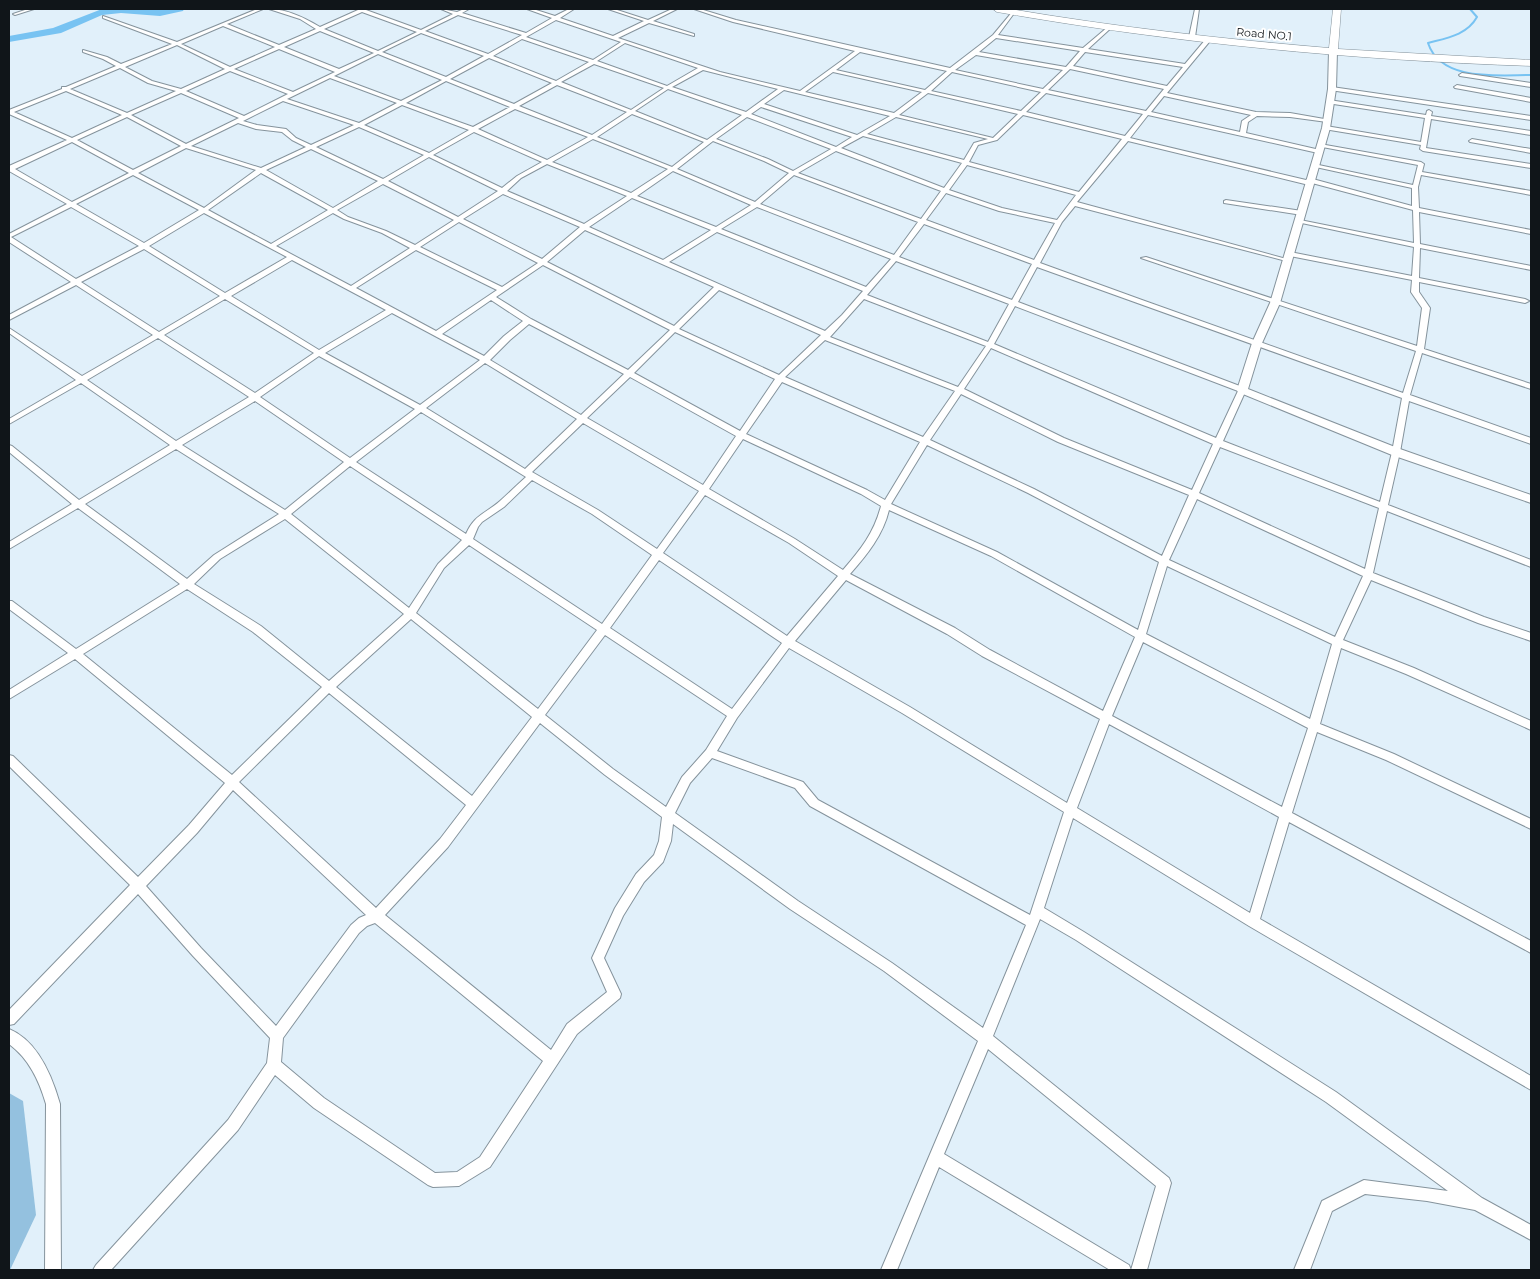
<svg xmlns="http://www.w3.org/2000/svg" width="1540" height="1279" font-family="Montserrat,sans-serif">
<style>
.green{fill:#94c1df}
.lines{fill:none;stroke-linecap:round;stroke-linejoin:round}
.stream{stroke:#78c3f2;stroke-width:2}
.river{fill:#78c3f2;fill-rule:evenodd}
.street-casing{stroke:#85939c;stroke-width:2}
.secondary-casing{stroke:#85939c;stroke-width:2}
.highway-casing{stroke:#85939c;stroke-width:1}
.street{fill:#fff;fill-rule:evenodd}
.secondary{fill:#fff;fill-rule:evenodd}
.highway{fill:#fff;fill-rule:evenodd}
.labels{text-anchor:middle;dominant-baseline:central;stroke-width:4;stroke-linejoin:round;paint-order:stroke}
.far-street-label{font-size:11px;fill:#101519;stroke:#fff}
</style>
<rect width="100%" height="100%" fill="#e1f0fa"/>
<!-- green -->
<path class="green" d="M9,1093L23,1101L36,1215L10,1270Z"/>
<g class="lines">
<!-- stream -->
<path class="stream" d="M1470,9L1477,17C1467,35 1447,38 1428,43C1441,82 1498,75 1531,75"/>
<!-- river -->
<path class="river" d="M102,9H184L183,11L160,16L121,13L102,15L61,33L9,42V36L53,28Z"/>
<!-- street casing -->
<g class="street-casing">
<g id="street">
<path d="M28,9H34L15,15L13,14Z"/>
<path d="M257,9H263L227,24L279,45L316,29L300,19L269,9C287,9 305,18 320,27L358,10L356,9H367L366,10L421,30L453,14L441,9L457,12L464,9H469L462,13L526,33L552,18L527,9H533L555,16L569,9H574L560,18L613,36L644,21L608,9H614L648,20L672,9H677L653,21L694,34V36L649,23L618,38L720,72L800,91L855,51L733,22L694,9H700L736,20L950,68L993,35L1013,11L1015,12L998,35L1083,48L1109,26L1111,28L1088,49L1185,64L1206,39H1210V41L1167,93L1256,112L1290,113L1330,120L1327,122L1290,117L1257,116L1248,122L1246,133L1320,150V152L1318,153L1148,115L1130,138L1306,180L1309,178L1412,206V188L1311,166L1314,164L1413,185L1418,165L1317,146L1320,144L1421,162L1424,164L1422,172L1531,191V195L1421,175L1418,187L1419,208L1531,230V234L1419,212L1420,244L1531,266V270L1420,248L1419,278L1525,299L1529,301L1525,303L1419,282V292L1430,308L1424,349L1531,384V389L1422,353L1410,395L1531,438V444L1409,401L1400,452L1388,505L1531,560V567L1387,511L1373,573L1484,617L1531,633V641L1478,623L1371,580L1343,640L1414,668L1531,721V730L1406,674L1341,648L1320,724L1394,754L1531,819V829L1386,760L1317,732L1292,813L1531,941V953L1289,822L1260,919L1531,1076V1090L1249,926L1073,818L1044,908L1084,932L1336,1092L1482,1198L1531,1225V1240L1475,1210L1427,1201L1365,1194L1332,1211L1310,1270H1294L1322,1201L1364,1180L1448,1191L1326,1102L1076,940L1040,919L993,1036L1169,1178L1171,1183L1147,1270H1110L939,1167L897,1270H881L978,1041L884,971L790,909L673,824L671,841L663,862L644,882L623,916L604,958L621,994L620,998L577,1034L490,1167L459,1186L433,1187L428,1185L314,1108L275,1075L238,1130L111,1270H93L96,1265L228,1120L267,1063L270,1038L193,956L138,894L14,1024L9,1025V1010L130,885L9,766V755L13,756L138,877L189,825L225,783L75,659L9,699V690L68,653L9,609V601H12L76,649L180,584L78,508L9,549V542L72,504L9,452V445L12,446L79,500L170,445L81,383L9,424V419L76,380L9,333V328L82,376L153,335L76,285L9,320V315L71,282L9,242V234L67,204L9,171V166L67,140L9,114V110L62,89V87H66L116,66L103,59L83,52V50L107,57L121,64L172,44L103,18V16L177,42ZM362,12L417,32L378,51L324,29ZM458,15L522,35L488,54L425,31ZM556,20L621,42L593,60L526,37ZM223,26L275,47L230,67L181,44ZM320,31L374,53L339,69L284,47ZM421,33L484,56L446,77L382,52ZM996,38L1080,51L1066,67L979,52ZM522,39L589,62L556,81L493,56ZM625,43L698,68L667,86L597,61ZM177,45L225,69L181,89L152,81L125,67ZM279,49L335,72L293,92L234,69ZM860,52L947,71L925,90L836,70ZM1085,52L1183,67L1167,86L1073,66ZM378,54L442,80L401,101L334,76ZM976,55L1063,70L1043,89L955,70ZM489,58L552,83L514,104L450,79ZM594,64L664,88L631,110L561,82ZM120,68L148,83L176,91L127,113L70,89ZM1070,69L1164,89L1146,111L1048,90ZM703,70L778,89L746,112L672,87ZM230,71L288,94L244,116L186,91ZM833,72L922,92L894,113L805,92ZM952,72L1041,92L1021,111L931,91ZM330,78L397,103L359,123L287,99ZM446,81L510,107L473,127L406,103ZM557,85L627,112L592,135L519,106ZM668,89L742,115L707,140L635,111ZM784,90L890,116L857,135L764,104ZM66,91L122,115L72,138L14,112ZM181,93L239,118L186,144L131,115ZM928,93L1018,114L993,138L899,115ZM1046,93L1143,114L1125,136L1026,112ZM1164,96L1251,115L1242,121L1240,132L1151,112ZM283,101L354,125L311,145L296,138L286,129L257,125L243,121ZM402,105L469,130L429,153L364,125ZM761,107L852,137L836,147L751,114ZM515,109L588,137L547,160L478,129ZM632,114L704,142L672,167L597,137ZM1023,115L1122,139L1079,192L969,162L978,145L997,140ZM127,117L181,146L133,170L77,140ZM747,117L831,149L793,171L768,159L716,139ZM896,117L988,139L974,143L964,160L867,134ZM238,123L256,129L282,132L292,140L306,147L261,168L191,146ZM359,127L424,155L383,179L316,147ZM474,132L542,162L517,176L502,188L433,155ZM863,136L962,163L944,188L841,148ZM593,139L668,169L631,193L552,162ZM713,141L764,161L789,173L755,202L677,169ZM1128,141L1309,185L1312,183L1413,210L1414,243L1300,220L1297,222L1414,247L1412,276L1290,252L1287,254L1290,256L1412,280L1411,292L1422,308L1417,346L1146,257L1141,258L1416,351L1403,393L1142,300L1040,263L1062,222L1075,206L1290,262V260L1077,202ZM72,142L129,173L72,202L15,169ZM186,148L256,170L204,208L138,173ZM311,149L378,181L333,208L266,170ZM836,151L941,191L921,219L798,173ZM429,157L498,191L458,217L388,181ZM547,164L627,196L584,224L507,191L521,178ZM967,165L1076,195L1057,220L1002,208L949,190ZM673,171L751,205L716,227L637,196ZM261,173L328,210L271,244L208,210ZM133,175L199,210L144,243L76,204ZM794,175L918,222L894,255L760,204ZM383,184L454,220L415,245L386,231L348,217L337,210ZM946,193L999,211L1055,223L1034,260L926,220ZM503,194L580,227L542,259L463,219ZM632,198L711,230L663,260L589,227ZM71,207L139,246L76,279L11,237ZM757,207L891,259L866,287L721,229ZM204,213L287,257L225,293L149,246ZM333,213L344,219L382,233L410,248L351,286L276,246ZM459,222L538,263L502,287L420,247ZM924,224L1032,264L1012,300L899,257ZM585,230L714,287L674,326L547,262ZM717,232L863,291L842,315L825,331L669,262ZM144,249L220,296L159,332L81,282ZM416,250L497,290L436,331L356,288ZM292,260L386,310L319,350L231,296ZM896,261L1009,304L988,342L867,295ZM543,265L670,330L628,370L531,319L496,297ZM1037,267L1402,398L1392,452L1380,502L1223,441L1246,390L1245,388L1018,302ZM719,290L821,335L779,375L679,329ZM225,299L314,353L255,393L164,335ZM864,299L986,346L958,387L830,337ZM491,300L523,321L504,336L484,356L442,334ZM1015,306L1238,391L1216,438L994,344ZM392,313L480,360L420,405L325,353ZM529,324L624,374L581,415L490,360L510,340ZM675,332L775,379L740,431L634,373ZM158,338L246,395L249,397L176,441L87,380ZM825,340L955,391L923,437L785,377ZM991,348L1213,444L1192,490L1064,438L964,389ZM319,356L415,409L350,458L260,397ZM485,363L577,419L525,469L426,408ZM630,377L736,436L703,485L587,418ZM782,382L920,442L885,500L867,490L746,434ZM961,394L1058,442L1189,495L1162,556L1034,489L930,440ZM255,401L344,462L285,510L182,445ZM421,412L526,477C517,485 509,493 500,501C485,514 474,515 466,534L356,462ZM583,423L699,491L657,549L598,510L532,472ZM743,439L861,494L881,506C874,533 861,549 843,570L795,539L709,489ZM927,445L1028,493L1159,562L1138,630L997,552L891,504ZM1220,447L1379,508L1365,569L1199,493ZM176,449L279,514L214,555L187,579L85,504ZM350,466L462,540L438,564L409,608L291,514ZM532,480L592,514L652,555L602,624L473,539L478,527L482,522L504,507ZM705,495L789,543L838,576L787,636L663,553ZM1197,499L1363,576L1335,637L1169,560ZM889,510L991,556L1135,637L1103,711L990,650L955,628L850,574C867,555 883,535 889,510ZM285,519L404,614L329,681L261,626L194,584L220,559ZM469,545L597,630L538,709L416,613L444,568ZM659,560L782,643L732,709L610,628ZM1167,566L1332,644L1310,719L1146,634ZM846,580L947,634L982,656L1100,719L1067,803L910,707L795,641ZM187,589L253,632L322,687L232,775L83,654ZM411,619L532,717L472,796L336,687ZM605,635L727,716L706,750L682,777L666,807L613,769L545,715ZM1143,642L1308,728L1282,807L1112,716ZM789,648L902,713L1064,812L1030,915L818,800L803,782L717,751L737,718ZM329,693L466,805L440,839L376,908L239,782ZM540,723L605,775L662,817L659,841L654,855L636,874L615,908L592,958L607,992L567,1024L551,1050L385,915L448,847ZM1109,724L1279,817L1250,913L1077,808ZM712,758L795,788L810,806L1026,925L983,1028L892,963L798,901L675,813L690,783ZM233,790L366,915L359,918L351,925L276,1026L201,948L146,886L197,833ZM375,923L543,1061L480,1157L457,1172L435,1173L324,1098L281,1062L283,1038L359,933L367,926ZM988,1049L1156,1186L1131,1270L1129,1265L944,1154Z"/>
<path d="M1195,9H1199L1195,37L1192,39L1189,37Z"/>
<path d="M1462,73L1531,83V87L1460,76L1459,75Z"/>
<path d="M1457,85L1531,98V102L1455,88L1454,87Z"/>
<path d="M1332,87L1531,116V120L1330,90L1329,89Z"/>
<path d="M1329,100L1426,115L1427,111L1429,110L1432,112L1431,116L1531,131V135L1431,119L1426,148L1531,164V168L1423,151L1420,149L1421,145L1324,129V127L1326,126L1421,142L1425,118L1327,103V101Z"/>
<path d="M1472,139L1531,149V153L1470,142L1469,141Z"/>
<path d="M1226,200L1302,211L1305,213L1302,215L1224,203V201Z"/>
<path d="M9,1029C38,1041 52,1076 60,1104L61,1270H45L46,1104C39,1080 29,1059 9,1044Z"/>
</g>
</g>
<!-- secondary casing -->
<g class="secondary-casing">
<path id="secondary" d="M1333,49L1337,51L1336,89L1330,128L1280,303L1262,343L1248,389L1400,449L1531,495V503L1392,455L1238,392L1237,390L1252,343L1270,303L1322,128L1328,89L1329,51Z"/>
</g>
<!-- highway casing -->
<g class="highway-casing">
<path id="highway" d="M993,9H1010C1116,27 1222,39 1329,48L1333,9H1341L1338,49L1531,60V66C1352,60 1173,43 997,12Z"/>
</g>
<!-- street -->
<use href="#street" class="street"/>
<!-- secondary -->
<use href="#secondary" class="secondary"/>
<!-- highway -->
<use href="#highway" class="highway"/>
</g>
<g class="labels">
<!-- far-street labels -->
<g class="far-street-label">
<text transform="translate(1264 34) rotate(5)">Road NO.1</text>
</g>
</g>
<!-- border -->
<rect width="1540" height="1279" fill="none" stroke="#101519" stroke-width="20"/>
</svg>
